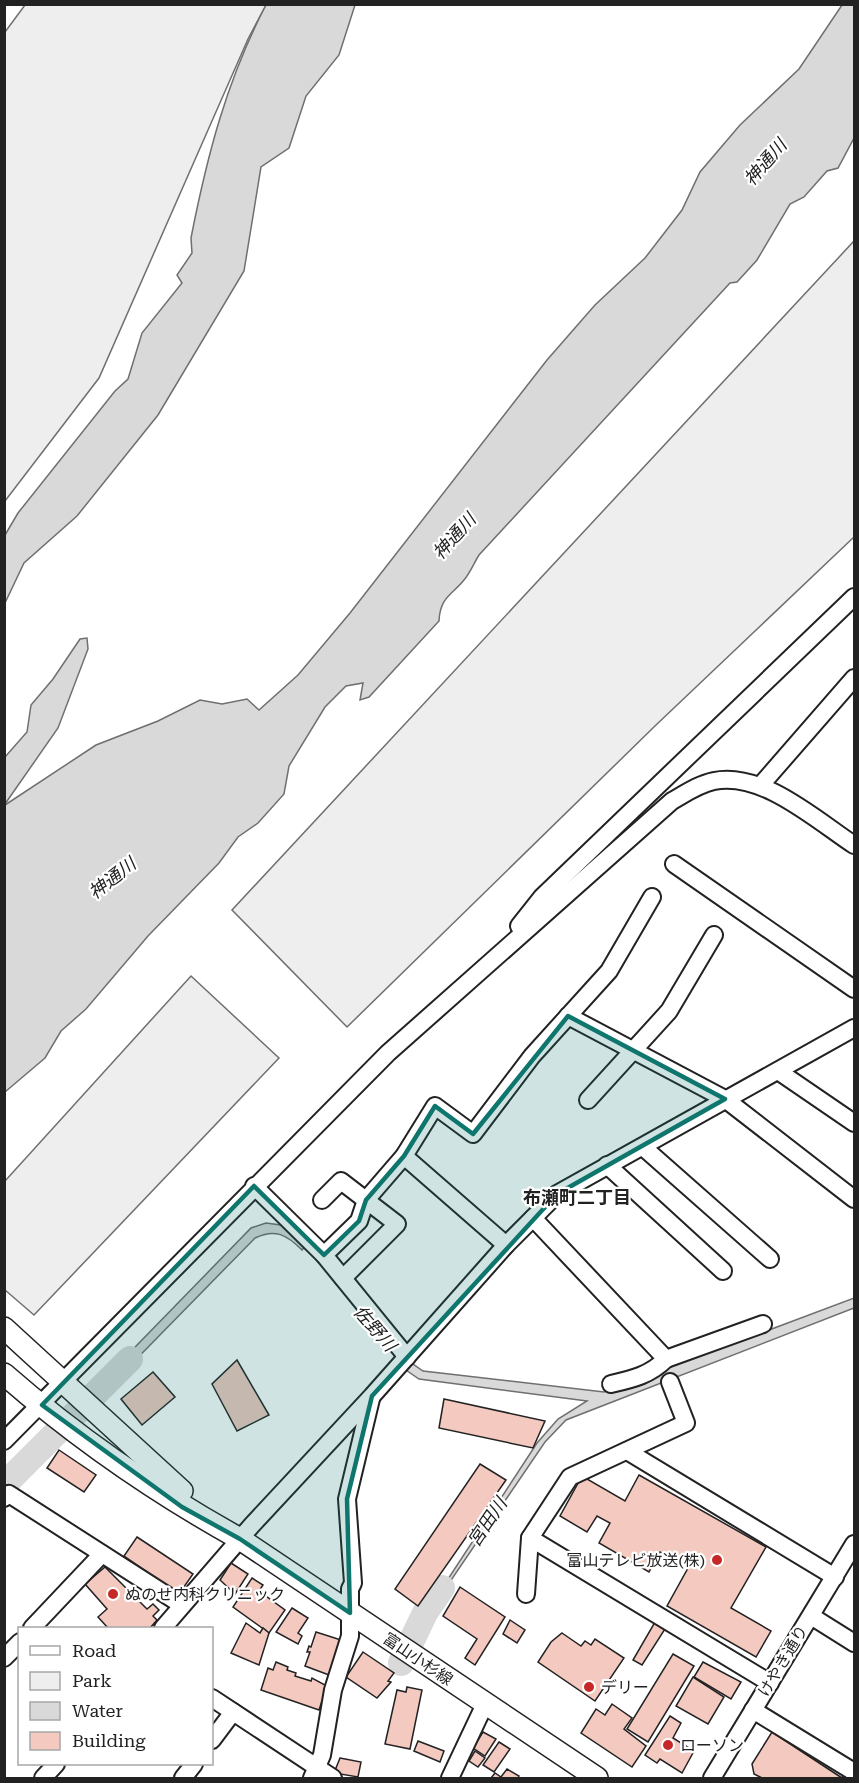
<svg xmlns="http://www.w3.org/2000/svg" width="859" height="1783" font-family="'Roboto Serif','Noto Sans JP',serif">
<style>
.green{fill:#eee;stroke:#6f6f6f;stroke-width:1.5}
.water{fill:#d9d9d9;stroke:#6f6f6f;stroke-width:1.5}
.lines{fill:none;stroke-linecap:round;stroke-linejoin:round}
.river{stroke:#d9d9d9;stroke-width:26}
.building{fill:#f3c9c0;stroke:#222;stroke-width:1.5}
.minor-casing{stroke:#222;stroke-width:20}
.major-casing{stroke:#222;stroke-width:24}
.minor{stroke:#fff;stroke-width:16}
.major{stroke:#fff;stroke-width:21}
.marked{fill:#0f766e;fill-opacity:0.2;stroke:#0f766e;stroke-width:4.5;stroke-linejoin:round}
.poi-dot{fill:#c62828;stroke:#fff;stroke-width:2}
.labels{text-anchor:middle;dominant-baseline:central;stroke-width:4.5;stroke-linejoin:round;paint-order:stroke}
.poi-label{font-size:16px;fill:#222;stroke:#fff;text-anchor:start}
.street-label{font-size:16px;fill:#222;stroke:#fff}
.water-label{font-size:18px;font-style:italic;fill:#222;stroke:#fff}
.neighbourhood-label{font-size:18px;font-weight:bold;fill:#222;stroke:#fff}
</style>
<rect width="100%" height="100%" fill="#fff"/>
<!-- green -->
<g class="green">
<path d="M25,5H266L248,39L99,378L5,501V32Z"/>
<path d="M854,241V537L656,725L347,1027L232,910Z"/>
<path d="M191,976L279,1058L34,1315L5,1290V1181Z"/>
</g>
<!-- water -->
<g class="water">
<path d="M266,5H355L339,55L306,96L289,148L261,167L244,271L158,415L77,516L24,563L5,603V535L18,513L115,391L128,379L142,333L182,283L177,275L192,253L191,238C207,156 227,79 266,5Z"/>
<path d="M842,5H854V138L838,168L827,171L804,197L790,204L757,260L737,282L730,283L479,555C474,563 470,573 464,580C452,595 440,597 439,621L369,697L360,700L363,683L346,686L325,707L289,766L284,794L258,823L238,837L219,863L148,936L86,1009L61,1031L45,1058L5,1092V805L96,745L158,721L200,700L222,704L247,699L259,710L298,675L350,613L547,360L595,305L645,258L682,210L700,172L740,125L799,69Z"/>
<path d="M87,638L88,649L58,728L5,804V757L27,732L31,705L53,679L80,639Z"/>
<path d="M266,1223L288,1226L308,1242L302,1250C287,1235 275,1228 255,1238L109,1387L103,1380L251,1228Z"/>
<path d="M854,1298V1308L566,1420L545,1442L428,1614L430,1616L425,1618L423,1612L435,1599L537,1443L558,1419L587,1401L419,1379L403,1368L410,1362L423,1371L604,1392Z"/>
<path d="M43,1437L53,1442L5,1489V1480L39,1445Z"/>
</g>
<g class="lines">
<!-- river -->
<g class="river">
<path d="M4,1485L130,1359"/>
<path d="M401,1663L425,1613L442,1588"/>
</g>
</g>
<!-- building -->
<g class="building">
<path d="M237,1360L269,1415L237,1431L212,1384Z"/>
<path d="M153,1372L175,1397L142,1425L121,1399Z"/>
<path d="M444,1399L545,1421L533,1448L439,1428Z"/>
<path d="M59,1450L96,1475L84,1492L47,1468Z"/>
<path d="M480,1464L506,1480L418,1606L395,1589Z"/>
<path d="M639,1475L766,1547L731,1608L771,1631L756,1657L667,1606L688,1568L660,1552L649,1572L599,1543L610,1523L597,1516L587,1532L560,1516L582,1476L625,1501Z"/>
<path d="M137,1537L193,1574L179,1594L124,1556Z"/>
<path d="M231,1563L248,1574L235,1594L220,1580Z"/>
<path d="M105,1567L147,1609L153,1604L159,1610L153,1616L157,1620L150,1628H108L98,1617L107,1609L85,1584Z"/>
<path d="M252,1578L263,1585L259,1591L285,1610L269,1633L233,1607Z"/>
<path d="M460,1587L505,1617L475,1665L465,1658L477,1639L443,1616Z"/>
<path d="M292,1608L308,1618L298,1633L302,1636L298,1644L276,1632Z"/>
<path d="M510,1620L525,1630L517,1643L503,1634Z"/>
<path d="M655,1622L665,1629L642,1665L633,1660Z"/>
<path d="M246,1623L260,1633L263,1628L269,1633L259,1665L231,1653Z"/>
<path d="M316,1632L341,1640L329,1675L305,1666L310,1652H307L309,1646L311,1647Z"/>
<path d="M562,1633L581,1646L585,1641L591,1645L595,1639L624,1658L595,1701L538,1662L551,1642Z"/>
<path d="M363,1652L394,1673L388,1681L391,1682L377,1698L346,1677Z"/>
<path d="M673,1654L694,1666L648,1742L627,1729Z"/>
<path d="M276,1662L288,1667L287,1670L296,1673L295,1676L311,1681L312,1678L327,1686L319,1710L261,1690L268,1668L273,1670Z"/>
<path d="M703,1662L741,1682L731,1699L694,1677Z"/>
<path d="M693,1677L724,1697L708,1724L676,1706Z"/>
<path d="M407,1687L422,1690L410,1749L385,1744L397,1690L406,1692Z"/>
<path d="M612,1704L632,1718L624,1729L646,1746L632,1767L581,1733L596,1709L605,1715Z"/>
<path d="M670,1716L681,1723L673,1738L694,1751L682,1773L660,1759L657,1763L645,1755Z"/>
<path d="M483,1732L496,1739L485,1756L473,1748Z"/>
<path d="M772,1732L842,1778L843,1775L848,1778H762L754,1774L752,1764Z"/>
<path d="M418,1741L444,1751L440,1762L414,1751Z"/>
<path d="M499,1742L510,1749L494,1772L483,1765Z"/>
<path d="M475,1751L485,1758L478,1767L469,1761Z"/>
<path d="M340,1758L361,1762L358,1777L334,1773Z"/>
<path d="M507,1769L519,1776L518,1778H491L495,1773L501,1777Z"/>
</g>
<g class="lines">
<!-- minor casing -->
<g class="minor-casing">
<g id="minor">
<path d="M760,786L854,678"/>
<path d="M674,864L854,989"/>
<path d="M519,926L542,897L854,597"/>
<path d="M568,1016L725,1099L854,1199"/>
<path d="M778,1071L854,1123"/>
<path d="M588,1100L669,1011L714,935"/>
<path d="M643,1147L770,1259"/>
<path d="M404,1156L506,1245"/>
<path d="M607,1165L723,1271"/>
<path d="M254,1186L324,1255L407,1357"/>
<path d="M322,1200L341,1181L397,1224L343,1278"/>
<path d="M533,1218L666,1359L763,1324"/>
<path d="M324,1255L359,1221L366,1200L404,1156L435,1106L473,1134L532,1056L609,971L652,897"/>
<path d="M670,1382L686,1423L570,1477L530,1538L770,1683"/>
<path d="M611,1384C633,1379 650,1375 666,1359"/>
<path d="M4,1441L388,1053L672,801C686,793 699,784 714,781C762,771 816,820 854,845"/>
<path d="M627,1451L835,1577"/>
<path d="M4,1498L9,1494L182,1605"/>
<path d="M526,1594L530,1538"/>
<path d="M811,1616L854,1643"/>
<path d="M32,1628L102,1554"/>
<path d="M163,1628L252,1525L372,1396L506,1245L557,1194L854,1028"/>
<path d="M4,1658L20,1642"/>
<path d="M212,1698L333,1778"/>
<path d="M753,1710L854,1772"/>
<path d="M212,1740L233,1712"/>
<path d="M43,1778L56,1764"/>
<path d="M183,1778L194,1764"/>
<path d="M312,1778L322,1755L333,1690L350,1636V1589L353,1583L347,1499L371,1399"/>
<path d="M450,1778L485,1704"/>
<path d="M712,1778L854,1544"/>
</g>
</g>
<!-- major casing -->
<g class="major-casing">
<g id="major">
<path d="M4,1328L182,1491"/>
<path d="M4,1374C76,1437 157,1493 240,1539L597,1778"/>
</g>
</g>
<!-- minor -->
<use href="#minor" class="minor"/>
<!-- major -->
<use href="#major" class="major"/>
</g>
<!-- marked area -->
<path class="marked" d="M568,1016L725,1099L557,1194L372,1396L347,1499L350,1613L240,1539L182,1507L42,1405L254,1186L324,1255L359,1221L366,1200L404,1156L435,1106L473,1134Z"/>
<!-- markers -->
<g class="poi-dot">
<circle cx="717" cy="1560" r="6"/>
<circle cx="113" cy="1594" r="6"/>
<circle cx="589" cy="1687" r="6"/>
<circle cx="668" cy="1745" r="6"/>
</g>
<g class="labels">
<!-- poi labels -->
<g class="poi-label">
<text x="705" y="1560" text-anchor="end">富山テレビ放送(株)</text>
<text x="125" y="1594">ぬのせ内科クリニック</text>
<text x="601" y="1687">デリー</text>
<text x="680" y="1745">ローソン</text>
</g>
<!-- street labels -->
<g class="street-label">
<text transform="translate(418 1659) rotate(34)">富山小杉線</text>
<text transform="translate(783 1661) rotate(-59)">けやき通り</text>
</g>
<!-- water labels -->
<g class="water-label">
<text transform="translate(765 162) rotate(-49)">神通川</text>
<text transform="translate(454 536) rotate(-48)">神通川</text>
<text transform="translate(112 878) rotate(-38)">神通川</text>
<text transform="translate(375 1328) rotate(49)">佐野川</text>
<text transform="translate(487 1522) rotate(-56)">宮田川</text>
</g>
<!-- neighbourhood labels -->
<g class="neighbourhood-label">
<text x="577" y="1197">布瀬町二丁目</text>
</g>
</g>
<!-- border -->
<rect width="859" height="1783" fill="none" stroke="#222222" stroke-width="12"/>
<!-- legend -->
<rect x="18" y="1627" width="195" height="138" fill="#ffffff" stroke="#a7a7a7" stroke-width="1.5"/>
<rect x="30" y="1646" width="30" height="9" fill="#ffffff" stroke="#a7a7a7" stroke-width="1.5"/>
<text x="72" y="1657" font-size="18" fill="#222222">Road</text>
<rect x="30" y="1672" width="30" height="18" fill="#eeeeee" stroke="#a7a7a7" stroke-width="1.5"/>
<text x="72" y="1687" font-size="18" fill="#222222">Park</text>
<rect x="30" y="1702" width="30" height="18" fill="#d9d9d9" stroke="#a7a7a7" stroke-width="1.5"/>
<text x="72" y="1717" font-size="18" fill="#222222">Water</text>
<rect x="30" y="1732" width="30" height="18" fill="#f3c9c0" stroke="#a7a7a7" stroke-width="1.5"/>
<text x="72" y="1747" font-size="18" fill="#222222">Building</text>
</svg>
